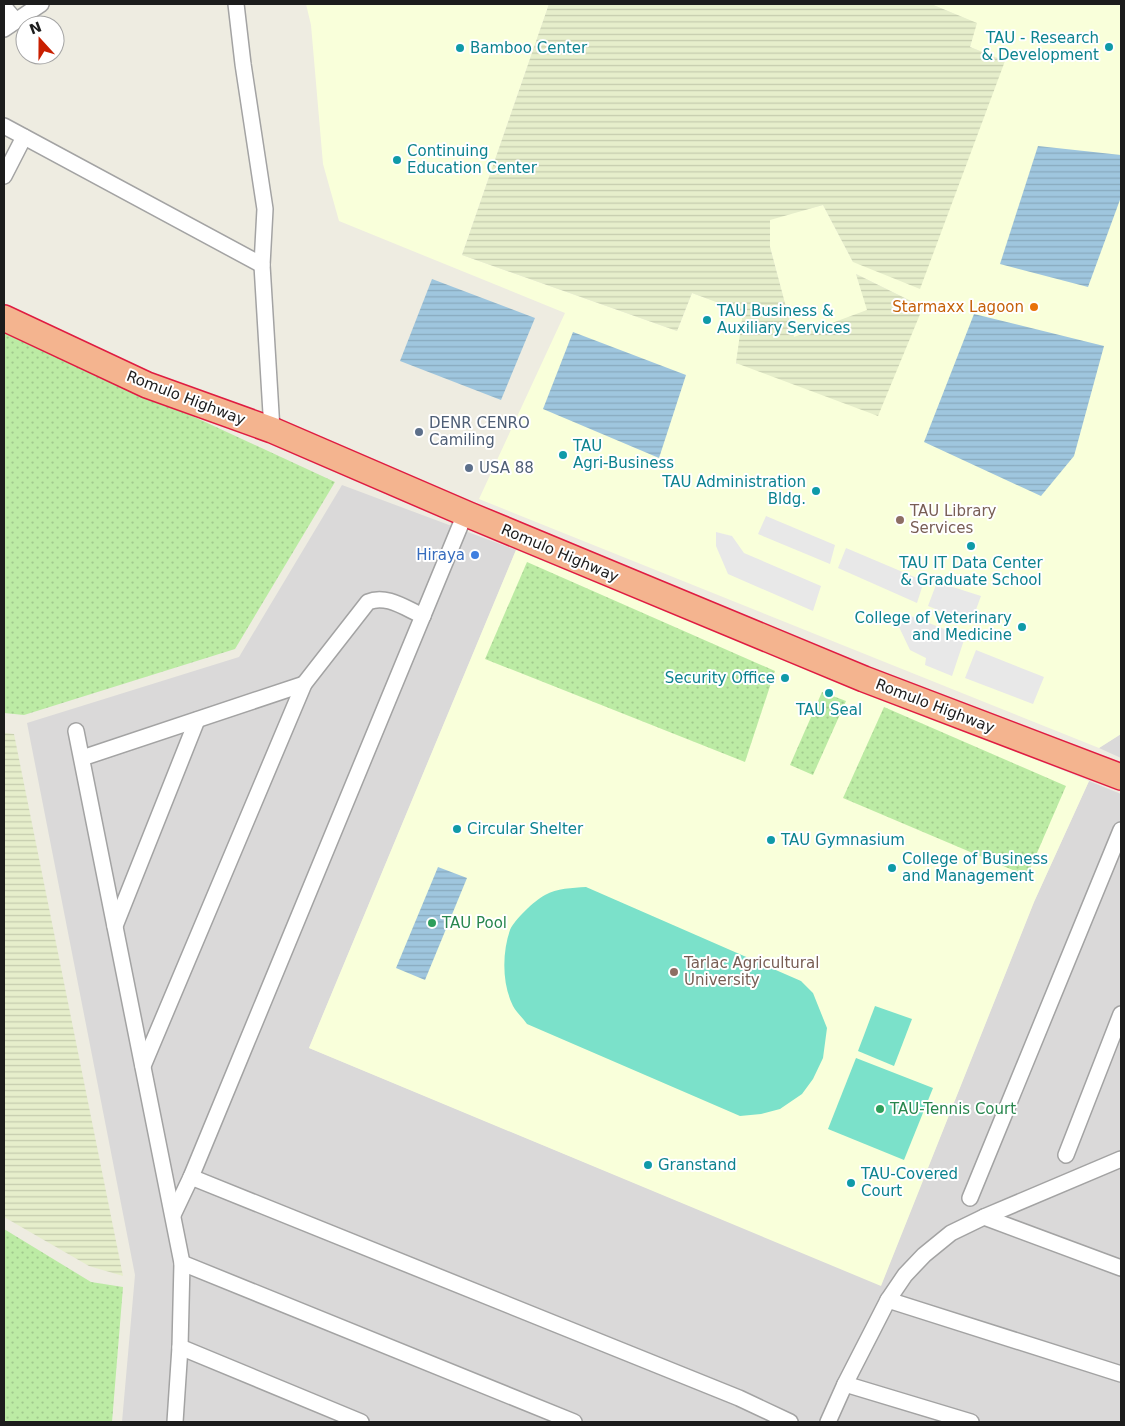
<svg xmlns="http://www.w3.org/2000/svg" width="1125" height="1426" font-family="'DejaVu Sans',sans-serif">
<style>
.residential{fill:#dad9d9}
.education{fill:#f9ffda}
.farmland{fill:url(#farmland-rules)}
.grass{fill:url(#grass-dots)}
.pitch{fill:#7be1ca}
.parking{fill:#e8e8e8}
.water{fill:url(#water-rules)}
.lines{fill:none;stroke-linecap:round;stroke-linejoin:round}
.minor-casing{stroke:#a3a3a3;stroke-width:18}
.trunk-casing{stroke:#df1c41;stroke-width:28}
.minor{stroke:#fff;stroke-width:15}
.trunk{stroke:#f4b48f;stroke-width:25}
.culture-dot{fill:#0f9aa8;stroke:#fff;stroke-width:2}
.food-dot{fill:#e8710a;stroke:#fff;stroke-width:2}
.service-dot{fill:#5c6f8a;stroke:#fff;stroke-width:2}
.education-dot{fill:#8d6e63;stroke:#fff;stroke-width:2}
.shop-dot{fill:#3f7fe0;stroke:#fff;stroke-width:2}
.leisure-dot{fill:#2e9e5b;stroke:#fff;stroke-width:2}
.labels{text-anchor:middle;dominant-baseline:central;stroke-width:4;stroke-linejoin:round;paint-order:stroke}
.culture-label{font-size:15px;fill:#0d838f;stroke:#fff;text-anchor:start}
.food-label{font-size:15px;fill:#c56008;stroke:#fff;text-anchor:end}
.street-label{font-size:15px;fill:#1c1c1c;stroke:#fff}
.service-label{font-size:15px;fill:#4e5e75;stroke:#fff;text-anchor:start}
.education-label{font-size:15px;fill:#785e54;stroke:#fff;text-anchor:start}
.shop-label{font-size:15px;fill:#366cbe;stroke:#fff;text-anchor:end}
.leisure-label{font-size:15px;fill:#27864d;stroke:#fff;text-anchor:start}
</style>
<defs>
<pattern id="farmland-rules" width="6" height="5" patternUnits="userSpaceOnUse" patternTransform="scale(1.25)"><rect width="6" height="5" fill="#e6eecb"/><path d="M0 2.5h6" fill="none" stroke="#c5ccae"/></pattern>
<pattern id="grass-dots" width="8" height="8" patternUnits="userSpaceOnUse" patternTransform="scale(1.25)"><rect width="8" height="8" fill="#bceba4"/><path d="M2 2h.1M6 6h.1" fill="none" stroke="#a1c98d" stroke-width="1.8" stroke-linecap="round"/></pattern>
<pattern id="water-rules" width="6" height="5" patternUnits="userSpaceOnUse" patternTransform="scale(1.25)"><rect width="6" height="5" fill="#9fc6de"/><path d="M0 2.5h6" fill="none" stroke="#88aabe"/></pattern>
</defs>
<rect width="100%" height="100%" fill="#eeece1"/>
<!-- residential -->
<g class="residential">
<path d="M342,485L516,550L309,1048L881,1285L1034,902L1089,781L1121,794V1422H122L135,1275L27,723L239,657Z"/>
<path d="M1121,734V758L1099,748Z"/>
</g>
<!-- education -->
<g class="education">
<path d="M306,4H549L462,255L677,331L692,293L744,312L736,364L923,307L856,274L868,310L794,338L770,247V219L823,205L853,262L1005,61L970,47L976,23L931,4H1121V734L1099,748L479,499L565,313L339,221L323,164L311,25Z"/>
<path d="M516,550L1089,781L1034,902L881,1286L309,1048Z"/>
</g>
<!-- farmland -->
<g class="farmland">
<path d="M549,4H931L977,23L970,47L1005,61L920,289L853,262L823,205L770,220V247L794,337L867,310L856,274L923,307L878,416L736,363L743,312L692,293L677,331L462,255Z"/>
<path d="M4,733L14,734L123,1276L89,1266L4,1217Z"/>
</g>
<!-- grass -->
<g class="grass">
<path d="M4,329L335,482L235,649L24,715L4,713Z"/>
<path d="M527,562L775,671L745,762L485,659Z"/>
<path d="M822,692L846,701L813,775L790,765Z"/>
<path d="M884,707L1066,786L1027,876L843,798Z"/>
<path d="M4,1229L91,1282L123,1287L112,1422H4Z"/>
</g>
<!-- pitch -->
<g class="pitch">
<path d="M586,887L801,981L813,993L827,1028L823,1058L813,1079L802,1094L780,1109L761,1114L740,1116L527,1024C523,1018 516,1012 513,1006C502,984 502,953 510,930C515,919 534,901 545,895C557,888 572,888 586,887Z"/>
<path d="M875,1006L912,1019L894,1066L858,1051Z"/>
<path d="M856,1058L933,1088L904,1160L828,1129Z"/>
</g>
<!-- parking -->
<g class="parking">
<path d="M766,516L835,545L830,564L758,534Z"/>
<path d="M716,532L732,536L744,553L821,586L813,611L728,574L716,546Z"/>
<path d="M846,548L924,581L917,603L838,568Z"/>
<path d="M937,582L981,596L971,623L928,606Z"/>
<path d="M903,613L965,637L952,676L925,665L926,658L910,650L899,627Z"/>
<path d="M976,650L1044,677L1033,704L965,678Z"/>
</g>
<!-- water -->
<g class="water">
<path d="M1038,146L1121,155V197L1088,287L1000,264Z"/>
<path d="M432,279L535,318L501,400L400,361Z"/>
<path d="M974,314L1104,346L1074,456L1041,496L924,442Z"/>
<path d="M573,332L686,375L659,458L543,409Z"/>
<path d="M438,867L467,878L425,980L396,968Z"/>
</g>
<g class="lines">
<!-- minor casing -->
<g class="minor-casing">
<g id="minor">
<path d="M236,4L243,64L265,209L262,265L272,430"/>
<path d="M4,7L16,21"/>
<path d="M4,29L41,4"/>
<path d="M4,126L262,265"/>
<path d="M4,176L24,137"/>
<path d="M76,731L182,1263L180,1347L175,1422"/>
<path d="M82,758L304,684"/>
<path d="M115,926L197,720"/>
<path d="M143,1066L304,684L368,602C386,594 405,608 423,616"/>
<path d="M1066,1155L1121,1014"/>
<path d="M191,1177L739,1398L790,1422"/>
<path d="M970,1198L1121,830"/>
<path d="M173,1215L191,1177L465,514"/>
<path d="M984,1217L1121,1268"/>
<path d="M182,1263L574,1422"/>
<path d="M888,1300L1121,1374"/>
<path d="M180,1347L361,1422"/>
<path d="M845,1384L971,1422"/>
<path d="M828,1422L845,1384L888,1300L905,1275L924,1255L951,1233L984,1217L1121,1159"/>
</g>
</g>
<!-- trunk casing -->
<g class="trunk-casing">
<path id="trunk" d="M4,318L147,385L272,430L469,515L864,679L1121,777"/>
</g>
<!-- minor -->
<use href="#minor" class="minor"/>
<!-- trunk -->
<use href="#trunk" class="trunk"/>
</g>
<!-- markers -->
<g class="culture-dot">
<circle cx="1109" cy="47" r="5"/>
<circle cx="460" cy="48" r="5"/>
<circle cx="397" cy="160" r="5"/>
<circle cx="707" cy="320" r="5"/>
<circle cx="563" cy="455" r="5"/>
<circle cx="816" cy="491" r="5"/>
<circle cx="971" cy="546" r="5"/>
<circle cx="1022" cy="627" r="5"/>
<circle cx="785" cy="678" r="5"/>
<circle cx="829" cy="693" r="5"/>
<circle cx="457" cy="829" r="5"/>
<circle cx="771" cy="840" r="5"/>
<circle cx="892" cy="868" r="5"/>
<circle cx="648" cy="1165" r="5"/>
<circle cx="851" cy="1183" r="5"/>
</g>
<circle class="food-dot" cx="1034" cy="307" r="5"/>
<g class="service-dot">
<circle cx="419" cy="432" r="5"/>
<circle cx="469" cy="468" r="5"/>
</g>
<g class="education-dot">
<circle cx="900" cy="520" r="5"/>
<circle cx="674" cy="972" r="5"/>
</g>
<circle class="shop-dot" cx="475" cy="555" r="5"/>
<g class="leisure-dot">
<circle cx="432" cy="923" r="5"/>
<circle cx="880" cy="1109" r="5"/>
</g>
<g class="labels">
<!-- culture labels -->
<g class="culture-label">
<text x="1099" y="38" text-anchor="end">TAU - Research<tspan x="1099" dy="17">&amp; Development</tspan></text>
<text x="470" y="48">Bamboo Center</text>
<text x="407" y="151">Continuing<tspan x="407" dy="17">Education Center</tspan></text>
<text x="717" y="311">TAU Business &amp;<tspan x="717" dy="17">Auxiliary Services</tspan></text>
<text x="573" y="446">TAU<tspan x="573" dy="17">Agri-Business</tspan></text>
<text x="806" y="482" text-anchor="end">TAU Administration<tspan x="806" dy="17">Bldg.</tspan></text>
<text x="971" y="563" text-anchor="middle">TAU IT Data Center<tspan x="971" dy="17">&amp; Graduate School</tspan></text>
<text x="1012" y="618" text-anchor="end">College of Veterinary<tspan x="1012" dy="17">and Medicine</tspan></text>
<text x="775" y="678" text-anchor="end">Security Office</text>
<text x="829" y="710" text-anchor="middle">TAU Seal</text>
<text x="467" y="829">Circular Shelter</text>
<text x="781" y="840">TAU Gymnasium</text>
<text x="902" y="859">College of Business<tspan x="902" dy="17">and Management</tspan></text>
<text x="658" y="1165">Granstand</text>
<text x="861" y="1174">TAU-Covered<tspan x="861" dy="17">Court</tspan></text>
</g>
<!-- food labels -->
<g class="food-label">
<text x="1024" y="307">Starmaxx Lagoon</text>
</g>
<!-- street labels -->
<g class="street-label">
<text transform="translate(186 398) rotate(21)">Romulo Highway</text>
<text transform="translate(560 553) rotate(23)">Romulo Highway</text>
<text transform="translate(935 706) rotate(21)">Romulo Highway</text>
</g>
<!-- service labels -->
<g class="service-label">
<text x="429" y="423">DENR CENRO<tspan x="429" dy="17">Camiling</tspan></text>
<text x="479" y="468">USA 88</text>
</g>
<!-- education labels -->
<g class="education-label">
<text x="910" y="511">TAU Library<tspan x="910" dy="17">Services</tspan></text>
<text x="684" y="963">Tarlac Agricultural<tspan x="684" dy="17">University</tspan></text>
</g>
<!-- shop labels -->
<g class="shop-label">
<text x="465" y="555">Hiraya</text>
</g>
<!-- leisure labels -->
<g class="leisure-label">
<text x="442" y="923">TAU Pool</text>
<text x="890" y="1109">TAU-Tennis Court</text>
</g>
</g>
<!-- border -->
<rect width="1125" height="1426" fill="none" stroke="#1c1c1c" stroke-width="10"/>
<!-- north arrow -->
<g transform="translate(40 40) rotate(339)"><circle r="24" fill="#ffffff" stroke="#a4a4a4"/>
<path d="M0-4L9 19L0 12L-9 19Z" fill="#c91f00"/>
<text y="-8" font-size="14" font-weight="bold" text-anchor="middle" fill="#1c1c1c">N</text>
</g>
</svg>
